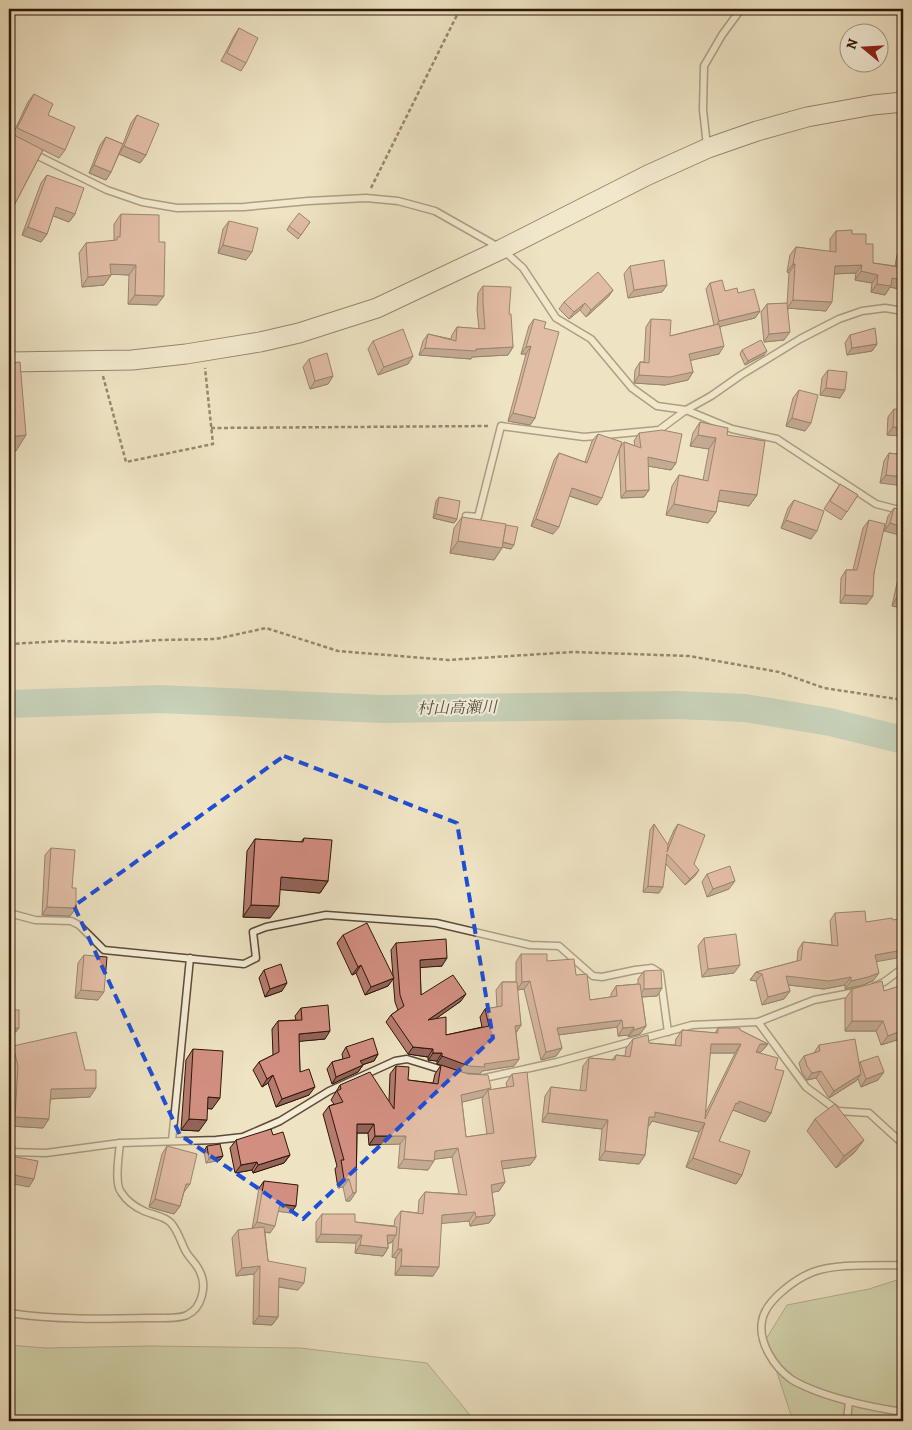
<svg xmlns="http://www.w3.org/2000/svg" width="912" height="1430" font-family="Alegreya,'Noto Serif JP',serif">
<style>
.green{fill:#b3c598;stroke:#706e50}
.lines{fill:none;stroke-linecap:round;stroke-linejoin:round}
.river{stroke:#9abeb0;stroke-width:28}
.lane-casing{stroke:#5e4a36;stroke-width:9}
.secondary-casing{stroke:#2e1707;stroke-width:21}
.path{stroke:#2e1707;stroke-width:2.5;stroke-dasharray:4 2.5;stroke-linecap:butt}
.lane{stroke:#f4edd8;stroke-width:6}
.secondary{stroke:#f4edd8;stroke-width:19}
.wall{fill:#b57b6f;stroke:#2e1707;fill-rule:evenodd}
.shaded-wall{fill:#93645a;stroke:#2e1707}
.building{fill:#d28f81;stroke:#2e1707;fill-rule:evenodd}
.marked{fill:none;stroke:#1d4ed8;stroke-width:4;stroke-dasharray:10 6;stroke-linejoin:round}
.labels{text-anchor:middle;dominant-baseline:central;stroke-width:4;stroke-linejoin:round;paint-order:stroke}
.water-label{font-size:16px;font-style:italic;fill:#545142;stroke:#f4edd8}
</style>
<rect width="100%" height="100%" fill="#eee3c3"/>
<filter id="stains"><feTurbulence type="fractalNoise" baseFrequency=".004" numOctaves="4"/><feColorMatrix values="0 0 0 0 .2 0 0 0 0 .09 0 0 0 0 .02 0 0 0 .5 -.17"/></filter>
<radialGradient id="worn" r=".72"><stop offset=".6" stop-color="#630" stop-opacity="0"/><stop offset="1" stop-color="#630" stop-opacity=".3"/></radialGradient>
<!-- green -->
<g class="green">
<path d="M903,1278V1421H793L766,1339L787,1305L869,1289Z"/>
<path d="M9,1345L46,1348L151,1346L300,1348L427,1363L475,1421H9Z"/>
</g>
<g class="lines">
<!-- river -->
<path class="river" d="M9,704L160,699L381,709L678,705L745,708L830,722L903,740"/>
<!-- lane casing -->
<g class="lane-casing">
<g id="lane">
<path d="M707,146L703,110L704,66L722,35L741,9"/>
<path d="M32,153L107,190L142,202L177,208L244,207L308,201L366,198L398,201L435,211L502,249L523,268L556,318L591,339L632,388L657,406L686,410L732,429L777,439L876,504L903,511"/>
<path d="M466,516L478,517L501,426L584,437L659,430L686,410L711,396L741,375L800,339L839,319L862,311L885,308L903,311"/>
<path d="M9,913L35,920L71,921L79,925L104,950L244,964L256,958L253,932L266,927L326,915L436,923L530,945L559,946L593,976L602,977L635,970L652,968L660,973L668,1032"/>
<path d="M875,986L884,982L903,968"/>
<path d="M758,1022L806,1087L838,1111L869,1113L903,1144"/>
<path d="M480,1079L557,1062L692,1025L758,1022L814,1000L856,992"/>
<path d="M172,1141L190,958"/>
<path d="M9,1152L46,1153L120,1143L216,1140L243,1137L280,1121L329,1091L395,1061L407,1059L446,1071"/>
<path d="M903,1265C876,1266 838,1263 813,1272C795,1279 765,1301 762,1321C758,1342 774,1367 791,1379C795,1382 800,1384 804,1386C835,1400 870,1407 903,1412"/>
<path d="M9,1313C55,1320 102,1319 149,1318C158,1318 180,1319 187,1315C202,1308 207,1286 200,1272C197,1264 189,1258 185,1250C181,1242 178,1231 171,1223C165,1216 153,1215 144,1211C135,1207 126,1200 121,1192C114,1183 119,1155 120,1143"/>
<path d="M847,1421L849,1401"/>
</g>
</g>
<!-- secondary casing -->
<g class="secondary-casing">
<path id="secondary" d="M9,362L132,360L186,354L260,342L299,333L377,308L502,249L648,175L708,148L757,131L807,117L873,105L903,102"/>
</g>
<!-- path -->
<g class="path">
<path d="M371,188L460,9"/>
<path d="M103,376L126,462L213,444L205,368"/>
<path d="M211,428L490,426"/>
<path d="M9,644L63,641L114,643L160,640L216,639L266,628L338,651L448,660L573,652L689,656L779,672L824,688L903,700"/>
</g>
<!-- lane -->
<use href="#lane" class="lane"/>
<!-- secondary -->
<use href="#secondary" class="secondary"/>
</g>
<!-- wall -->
<g class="wall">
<path d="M239,28L246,63L241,71L221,61L234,36Z"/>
<path d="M34,94L48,115L65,150L59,158L43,150L9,215V142L13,136H12L28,102Z"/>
<path d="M137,115L146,155L140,163L119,154L111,172L106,180L89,173L100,145L106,137L123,144L131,123Z"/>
<path d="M47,175L75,214L69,222L53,216L47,234L41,242L22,235L41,183Z"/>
<path d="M121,214L157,305L128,304L129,275L111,274V275L104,285L82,287L79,253L86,243L114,241V224Z"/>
<path d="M229,221L246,260L218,253L223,229Z"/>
<path d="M310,222L298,239L287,230L289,226Z"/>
<path d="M836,231L852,234L866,244L873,263L895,266L897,255L903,246V290L890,287L885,295L871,292L872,283L855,280L856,273L834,274L826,311L788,308L784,340L764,342L761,312L767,304H787L789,273L787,272L790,255L796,247L830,252V239Z"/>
<path d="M630,266L667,285L662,292L628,298L624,274Z"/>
<path d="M710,283L725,291L738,293L760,311L755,318L720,326L719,354L690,360L693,372L688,380L665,385L634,383L635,370L640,362H644L646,327L651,319L670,336L714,325L706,289Z"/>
<path d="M483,286L509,314L513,347L508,355L472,357L471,359L419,355L423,341L428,334L451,339L452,335L457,327L479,329L477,310L478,293Z"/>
<path d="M613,290L608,297L586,317L580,310L569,319L559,309L564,302Z"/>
<path d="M534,319L544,328L535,418L530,425L508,421L526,354H521L529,326Z"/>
<path d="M850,335L877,344L872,351L847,355L845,343Z"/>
<path d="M373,341L413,356L408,364L378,375L368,349Z"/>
<path d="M742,350L764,355L745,365L740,354Z"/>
<path d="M309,359L333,376L328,384L310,389L303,367Z"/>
<path d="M828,370L840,398L820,395L822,378Z"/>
<path d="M799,390L805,431L786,426L793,398Z"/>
<path d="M894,409L903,436L887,435L888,417Z"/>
<path d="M700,422L727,435L757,495L749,506L718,501L716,512L708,523L666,515L672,486L679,475L703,480L709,449L690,446L693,433Z"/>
<path d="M639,433L676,463L671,470L648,466L649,490L644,497L621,498L619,450L597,505L569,496L553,534L531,526L554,460L559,453L585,462L592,441L598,434L619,449L624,442L635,446L634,441Z"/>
<path d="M889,453L903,455L880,483L884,461Z"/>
<path d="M840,484L858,495L841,520L824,509Z"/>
<path d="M439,497L457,519L454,523L433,518L436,501Z"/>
<path d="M794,500L811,539L781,528L788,508Z"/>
<path d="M894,508L903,511L884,531L888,516Z"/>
<path d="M462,517L511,549L502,547V548L494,560L450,553L454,528Z"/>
<path d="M869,520L874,573L867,604L840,603L841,578L846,570H853L863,528Z"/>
<path d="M903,568V608L892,606L899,574Z"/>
<path d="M654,824L667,846L674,830L678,824L694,864L695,876L685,885L666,864L659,893L643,892L650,830Z"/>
<path d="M304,838L328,881L320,893L280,889L270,918L243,917L247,851L255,839L301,842Z"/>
<path d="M51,848L72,888L76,908L70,916L42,915L45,855Z"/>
<path d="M707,874L729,889L707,897L702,882Z"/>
<path d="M835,913L866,922L876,961L873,981L863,985L845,989V985L824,989L788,985L790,991L784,999L762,1005L756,981L750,980L756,972L797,961L798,950L803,942L832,945L830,921Z"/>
<path d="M343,935L393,976L391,950L396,943L442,966L420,967L421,995L461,1001L435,1019L446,1035L482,1027L480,1017L485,1009L497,1007L496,990L502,982H516V962L521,954L547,961L576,975L590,1000L611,997V994L616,986L638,984V979L644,971L662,988L657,996L642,997L646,1026L640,1034L628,1037L629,1035L618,1036L617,1027L558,1035L562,1048L556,1056L541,1060L524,989L517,990L521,1025L516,1033L519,1059L514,1066L482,1071L480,1074L465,1073L490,1090L507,1087L506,1083L512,1074L536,1157L530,1165L502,1169L505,1182L499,1191L492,1192L495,1215L489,1223L470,1226L469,1221L441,1223L433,1276L395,1275L396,1258L392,1257L393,1240L391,1243H388V1248L383,1256L355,1253L356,1243L316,1242V1222L322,1214L355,1222L394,1226L395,1219L401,1211L418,1213L419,1200L425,1192L459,1194L452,1157L434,1159L428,1170L398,1168L400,1144L369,1145L368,1133H357L356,1192L350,1201H346L343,1187L338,1188L335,1169L337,1166L323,1114L329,1106L334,1104L331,1100L340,1085L389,1101L390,1074L396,1066L408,1080L433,1083L435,1074L441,1065L437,1064V1061L428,1060V1057L408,1054L386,1022L391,1015L398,1010L395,1002L393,978L388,986L365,995L356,973L352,975L337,943ZM483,1097L482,1099L487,1134L466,1137L462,1102Z"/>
<path d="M704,938L734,973L702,977L698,946Z"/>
<path d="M84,955L98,1000L75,998L78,963Z"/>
<path d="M264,970L282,991L265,997L259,978Z"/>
<path d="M852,989L884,991L903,990V1038L881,1045L876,1031H845V999Z"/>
<path d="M301,1008L325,1039L299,1041L300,1072L309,1095L276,1107L268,1083L262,1087L253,1070L259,1062L273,1055L272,1029L278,1021L296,1020L295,1016Z"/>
<path d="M718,1028L740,1030L768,1044L761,1052H757L775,1069L771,1113L765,1122L733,1110L731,1112L719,1141L742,1175L736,1184L686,1167L699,1132L652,1121L648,1126L645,1155L639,1164L599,1160L602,1129L542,1122L545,1096L551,1087L580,1091L583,1066L589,1058L612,1060L616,1055L625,1056L626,1048L633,1039L649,1043L675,1045L676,1039L682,1030L715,1033ZM710,1053H735L705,1114Z"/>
<path d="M819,1045L859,1063L860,1062L878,1080L861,1087L858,1079L856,1081L829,1098L816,1078L807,1080L802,1073L799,1063L804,1056L814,1053Z"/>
<path d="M13,1046L90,1097L51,1099L43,1128L9,1126L11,1076L9,1065V1052Z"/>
<path d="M346,1047L378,1054L374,1061L362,1065H363L358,1072L332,1084L327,1069L332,1062L343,1059L342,1054Z"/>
<path d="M193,1049L212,1109L207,1108L199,1131L181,1130L186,1060Z"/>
<path d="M815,1119L855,1152L836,1168L807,1131Z"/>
<path d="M273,1135L290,1155L284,1163L253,1173L252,1170L235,1173L230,1148L236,1140Z"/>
<path d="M167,1146L184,1192L180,1206L174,1214L149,1207L162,1154Z"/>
<path d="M207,1146L220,1160L206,1163L204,1151Z"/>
<path d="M264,1181L291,1213L278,1211L270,1233L265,1232L268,1261L298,1290L278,1287V1317L272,1325L253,1324L254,1274L236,1276L232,1238L238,1230L252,1229L259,1188Z"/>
</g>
<!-- shaded-wall -->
<g class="shaded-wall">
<path d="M124,146L146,155L140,163L119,154Z"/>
<path d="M94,165L111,172L106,180L89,173Z"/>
<path d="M56,207L75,214L69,222L51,215Z"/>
<path d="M28,227L47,234L41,242L22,235Z"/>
<path d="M223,245L252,252L246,260L218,253Z"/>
<path d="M110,264L136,265L129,275L103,274Z"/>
<path d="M793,264H795L789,273L787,272Z"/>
<path d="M862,265L856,273L829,274L835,266Z"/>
<path d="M861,271L878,275L872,283L855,280Z"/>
<path d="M111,275L104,285L82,287L88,277Z"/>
<path d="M892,278L903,280V290L890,287L885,295L871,292L877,284Z"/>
<path d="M667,285L662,292L628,298L634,290Z"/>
<path d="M613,290L608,297L586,317L591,310Z"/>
<path d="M135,295L164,296L157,305L128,304Z"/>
<path d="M793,300L832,302L826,311L787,308Z"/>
<path d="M585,303L580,310L569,319L574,312Z"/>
<path d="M760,311L755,318L715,328L719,321Z"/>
<path d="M790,332L784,340L764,342L769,334Z"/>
<path d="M877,344L872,351L847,355L852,348Z"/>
<path d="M531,346L526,354H521L526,347Z"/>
<path d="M724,346L719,354L684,362L689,354Z"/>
<path d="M513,347L508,355L472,357L471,359L419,355L425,348L476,349Z"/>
<path d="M767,351L764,355L745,365L748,361Z"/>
<path d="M413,356L408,364L378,375L384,367Z"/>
<path d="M693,372L688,380L665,385L634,383L639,375Z"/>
<path d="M333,376L328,384L310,389L315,381Z"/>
<path d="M826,388L845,390L840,398L820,395Z"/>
<path d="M513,413L535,418L530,425L508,421Z"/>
<path d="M792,418L811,423L805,431L786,426Z"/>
<path d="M893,427L903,428V436L887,435Z"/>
<path d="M26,435L16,451H9V437Z"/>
<path d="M698,435L716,438L709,449L690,446Z"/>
<path d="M648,457L676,463L671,470L642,465Z"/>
<path d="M886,475L903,477V486L880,483Z"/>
<path d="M572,488L602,498L597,505L567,495Z"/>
<path d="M649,490L644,497L621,498L626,491Z"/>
<path d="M720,490L757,495L749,506L713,500Z"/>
<path d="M674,504L716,512L708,523L666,515Z"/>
<path d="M436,514L457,519L454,523L433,518Z"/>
<path d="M536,519L559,527L553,534L531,526Z"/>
<path d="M786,520L817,531L811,539L781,528Z"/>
<path d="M890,523L903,527V536L884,531Z"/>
<path d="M458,541L502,548L494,560L450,553Z"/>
<path d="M501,542L514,545L511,549L498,546Z"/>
<path d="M845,595L873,596L867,604L840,603Z"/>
<path d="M897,597L903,599V608L892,606Z"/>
<path d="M699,870L695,876L685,885L690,879Z"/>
<path d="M281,877L328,881L320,893L272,889Z"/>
<path d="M735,881L729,889L707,897L713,889Z"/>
<path d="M648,886L663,887L659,893L643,892Z"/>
<path d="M251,905L279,906L270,918L243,917Z"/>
<path d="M47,907L76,908L70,916L42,915Z"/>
<path d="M903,950V957L869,963L875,955Z"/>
<path d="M447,958L442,966L415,968L420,960Z"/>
<path d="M361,965L356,973L352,975L358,967Z"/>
<path d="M740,965L734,973L702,977L708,969Z"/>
<path d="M756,972L762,974L756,981L750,980Z"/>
<path d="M879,973L873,981L863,985L845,989L851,981Z"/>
<path d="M786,976L851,977L845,985L824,989L780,984Z"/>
<path d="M394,978L388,986L365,995L371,987Z"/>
<path d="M530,981L524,989L517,990L522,982Z"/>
<path d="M287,983L282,991L265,997L270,989Z"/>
<path d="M662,988L657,996L639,997L644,989Z"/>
<path d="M81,990L104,992L98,1000L75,998Z"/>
<path d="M790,991L784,999L762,1005L768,997Z"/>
<path d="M466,994L461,1001L423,1028L428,1020Z"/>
<path d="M622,1020L617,1027L551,1036L557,1028Z"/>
<path d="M852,1021H883L876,1031H845Z"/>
<path d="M521,1025L516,1032L510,1034L515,1026Z"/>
<path d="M646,1026L640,1034L628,1037L634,1030Z"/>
<path d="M634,1027L629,1035L618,1036L623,1028Z"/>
<path d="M9,1028H19L16,1032H9Z"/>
<path d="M903,1030V1038L881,1045L888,1036Z"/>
<path d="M330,1031L325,1039L293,1042L299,1034Z"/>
<path d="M711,1044H741L735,1053H704Z"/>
<path d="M760,1044H768L761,1052H754Z"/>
<path d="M413,1047L433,1049L428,1057L408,1054Z"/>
<path d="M562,1048L556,1056L541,1060L546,1052Z"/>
<path d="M433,1053H442L437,1061L428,1060Z"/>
<path d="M378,1054L374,1061L355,1067L360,1061Z"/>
<path d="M442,1056L519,1059L514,1066L482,1071L480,1074L464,1073L437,1064Z"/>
<path d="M363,1065L358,1072L332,1084L336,1077Z"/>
<path d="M821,1071L816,1078L807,1080L812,1073Z"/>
<path d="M884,1072L878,1080L861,1087L866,1079Z"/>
<path d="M861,1074L856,1081L829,1098L834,1091Z"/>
<path d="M273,1075L268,1083L262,1087L267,1079Z"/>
<path d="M315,1087L309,1095L276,1107L282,1099Z"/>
<path d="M96,1088L90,1097L45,1099L51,1089Z"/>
<path d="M491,1088L488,1092V1090L483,1097L455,1104L461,1095Z"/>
<path d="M208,1097L220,1098L212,1109L200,1108Z"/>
<path d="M739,1101L771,1113L765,1122L733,1110L732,1112H729L736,1103Z"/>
<path d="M655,1112L705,1123L699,1132L652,1121L649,1126H643L649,1117Z"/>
<path d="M548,1113L608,1120L602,1129L542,1122Z"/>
<path d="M15,1117L49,1119L43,1128L9,1126Z"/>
<path d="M189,1119L207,1120L199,1131L181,1130Z"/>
<path d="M357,1124H374L368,1133H351Z"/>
<path d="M375,1136H406L400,1144L369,1145Z"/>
<path d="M864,1140L855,1152L836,1168L844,1156Z"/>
<path d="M458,1148L452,1157L429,1160L435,1151Z"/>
<path d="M605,1151L645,1155L639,1164L599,1160Z"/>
<path d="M290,1155L284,1163L253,1173L258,1165Z"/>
<path d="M223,1156L220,1160L206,1163L209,1159Z"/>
<path d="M536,1157L530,1165L495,1170L501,1161Z"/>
<path d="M693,1158L742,1175L736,1184L686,1167Z"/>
<path d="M404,1159L434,1161L428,1170L398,1168Z"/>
<path d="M257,1162L252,1170L235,1173L241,1165Z"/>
<path d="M9,1174L34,1179L29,1187L9,1183Z"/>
<path d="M344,1179H349L343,1187L338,1188Z"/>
<path d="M505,1182L499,1191L485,1194L491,1185Z"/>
<path d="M186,1184H190L184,1192L180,1191Z"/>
<path d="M356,1192L350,1201H346L353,1193Z"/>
<path d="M155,1199L180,1206L174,1214L149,1207Z"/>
<path d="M280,1204L296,1206L291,1213L275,1211Z"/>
<path d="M475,1212L469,1221L436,1224L442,1215Z"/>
<path d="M495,1215L489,1223L470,1226L476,1217Z"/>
<path d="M257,1222L275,1226L270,1233L252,1229Z"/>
<path d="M321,1234L362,1235L356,1243L316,1242Z"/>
<path d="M387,1235H396L391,1243H382Z"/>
<path d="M360,1245L388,1248L383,1256L355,1253Z"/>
<path d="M398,1249H402L396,1258L392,1257Z"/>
<path d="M260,1266L254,1274L236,1276L242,1268Z"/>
<path d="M401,1266L439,1267L433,1276L395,1275Z"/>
<path d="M279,1278L304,1283L298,1290L273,1286Z"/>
<path d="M259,1316L278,1317L272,1325L253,1324Z"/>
</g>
<!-- building -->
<g class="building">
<path d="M239,28L258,38L246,63L227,53Z"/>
<path d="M34,94L53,104L48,115L75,127L65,150L17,128Z"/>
<path d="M137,115L159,124L146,155L124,146Z"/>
<path d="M14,135L43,150L9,215V145Z"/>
<path d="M106,137L123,144L111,172L94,165Z"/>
<path d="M47,175L84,188L75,214L56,207L47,234L28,227Z"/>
<path d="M299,213L310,222L301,235L289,226Z"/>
<path d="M121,214L159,215V242H165L164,296L135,295L136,265L110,264L111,275L88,277L86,243L117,240V237H120Z"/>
<path d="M229,221L258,228L252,252L223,245Z"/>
<path d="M852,230V234H866V244H873V263L899,267L903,246V280L892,278L891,286L877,284L878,275L861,271L862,265L835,266L832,302L793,300L795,264H793L796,247L836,252V231Z"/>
<path d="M664,260L667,285L634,290L630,266Z"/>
<path d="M598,272L613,290L591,310L585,303L574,312L564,302Z"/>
<path d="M722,280L725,291L737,288L738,293L754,289L760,311L719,321L710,283Z"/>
<path d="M483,286L511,287L509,314H511L513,347L476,349V351L425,348L428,334L456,341L457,327L485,329L483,303Z"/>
<path d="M787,303L790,332L769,334L767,304Z"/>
<path d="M534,319L546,322L544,328L559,332L535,418L513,413L531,346L526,347Z"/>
<path d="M651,319L671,320L670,336L719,324L724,346L689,354L693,372L670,377L639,375L640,362L649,363Z"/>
<path d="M875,328L877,344L852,348L850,335Z"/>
<path d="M403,329L413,356L384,367L373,341Z"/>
<path d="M761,340L767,351L748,361L742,350Z"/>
<path d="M327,353L333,376L315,381L309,359Z"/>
<path d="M20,362L26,435L9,437V363Z"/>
<path d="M828,370L847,372L845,390L826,388Z"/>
<path d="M799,390L818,395L811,423L792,418Z"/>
<path d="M894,409L903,410V428L893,427Z"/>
<path d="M700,422L728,428L727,435L765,441L757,495L720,490L716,512L674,504L679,475L708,481L716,438L698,435Z"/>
<path d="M662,430L682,434L676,463L648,457L649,490L626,491L624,442L641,448L639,433Z"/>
<path d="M598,434L622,442L602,498L572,488L559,527L536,519L559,453L587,463Z"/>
<path d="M889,453L903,455V477L886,475Z"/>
<path d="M840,484L858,495L847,512L830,501Z"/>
<path d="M439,497L460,501L457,519L436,514Z"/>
<path d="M794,500L824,511L817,531L786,520Z"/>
<path d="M894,508L903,511V527L890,523Z"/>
<path d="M462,517L506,524L502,548L458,541Z"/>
<path d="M869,520L885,524L874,573L873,596L845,595L846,570H857Z"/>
<path d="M506,525L518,527L514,545L503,542Z"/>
<path d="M903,573V599L897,597Z"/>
<path d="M654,824L668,845L667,852L678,824L705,835L694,864L699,870L690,879L667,854L663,887L648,886Z"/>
<path d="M304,838L332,840L328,881L281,877L279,906L251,905L255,839L303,842Z"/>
<path d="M51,848L75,850L72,888H76V908L47,907Z"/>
<path d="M730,866L735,881L713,889L707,874Z"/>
<path d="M865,911L866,922L892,918L893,920L903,918V950L875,955L879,973L868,977L851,981V977L829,981L786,976L790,991L768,997L762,974L756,972L801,960L803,942L838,946L835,913Z"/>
<path d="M9,914L14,915L9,942Z"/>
<path d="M367,923L394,978L371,987L361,965L358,967L343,935Z"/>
<path d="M736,934L740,965L708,969L704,938Z"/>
<path d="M446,939L447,958L420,960L421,995L453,975L466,994L428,1020L446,1017V1035L489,1026L485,1009L502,1006V982H517L521,1025L515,1026L519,1059L484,1064L485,1067L469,1066L442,1056V1053H433V1049L413,1047L391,1015L404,1006L400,995L396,943Z"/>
<path d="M521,954H547V961L574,959L576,975L587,974L590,1000L617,996L616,986L640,984L646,1026L634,1030V1027L623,1028L622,1020L557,1028L562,1048L546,1052L530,981L522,982Z"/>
<path d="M84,955L107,957L104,992L81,990Z"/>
<path d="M281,964L287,983L270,989L264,970Z"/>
<path d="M661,970L662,988L644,989V971Z"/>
<path d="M882,981L884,991L902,985L903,990V1030L888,1036L883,1021H852V989Z"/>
<path d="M328,1005L330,1031L299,1034L300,1072L309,1069L315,1087L282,1099L273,1075L267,1079L259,1062L279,1052L278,1021L302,1020L301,1008Z"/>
<rect x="9" y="1010" width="10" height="18"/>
<path d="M718,1028H740V1030L768,1044H760L756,1052L778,1058L775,1069L784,1071L771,1113L739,1101L738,1104L736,1103L719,1141L750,1151L742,1175L693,1158L705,1123L655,1112V1117H649L645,1155L605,1151L608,1120L548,1113L551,1087L586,1091L589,1058L615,1060L616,1055L630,1057L633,1039L648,1035L649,1043L681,1046L682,1030L718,1033ZM711,1044H741L705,1119Z"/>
<path d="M76,1032L85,1070H96V1088L51,1089L49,1119L15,1117L18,1066L13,1046Z"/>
<path d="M373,1038L378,1054L360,1061L363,1065L336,1077L332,1062L350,1057L346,1047Z"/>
<path d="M855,1039L861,1074L834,1091L821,1071L812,1073L807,1066L804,1056L820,1051L819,1045Z"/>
<path d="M193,1049L223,1051L220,1098L208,1097L207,1120L189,1119Z"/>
<path d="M878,1056L884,1072L866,1079L860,1062Z"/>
<path d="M441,1065L468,1074L488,1075L491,1088L461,1095L466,1137L494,1133L488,1090L514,1086L512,1074L527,1072L536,1157L501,1161L505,1182L491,1185L495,1215L476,1217L475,1212L442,1215L439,1267L401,1266L402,1249H398L401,1211L423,1214L425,1192L467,1195L458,1148L435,1151L434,1161L404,1159L406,1136H375L374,1124H357L356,1192L353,1193L349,1179H344L341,1160H344L329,1106L343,1102L337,1091L341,1089L340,1085L370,1072L394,1109L396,1066L409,1067L408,1080L438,1084Z"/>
<path d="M835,1104L864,1140L844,1156L815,1119Z"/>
<path d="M271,1129L273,1135L283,1132L290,1155L258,1165L257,1162L241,1165L236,1140Z"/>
<path d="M220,1144L223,1156L209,1159L207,1146Z"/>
<path d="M167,1146L197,1154L190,1184H186L180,1206L155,1199Z"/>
<path d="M11,1156L38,1161L34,1179L9,1174V1169Z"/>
<path d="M264,1181L298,1185L296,1206L280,1204L275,1226L257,1222Z"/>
<path d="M322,1214H355V1222L397,1227L396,1235H387L388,1248L360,1245L362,1235L321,1234Z"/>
<path d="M264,1227L268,1261L306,1268L304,1283L279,1278L278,1317L259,1316L260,1266L242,1268L238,1230Z"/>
</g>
<!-- marked area -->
<path d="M0 0H912V1430H0ZM284,756L457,823L493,1038L303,1219L180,1135L74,906Z" fill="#eee3c3" fill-opacity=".55" fill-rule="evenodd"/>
<path class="marked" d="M284,756L457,823L493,1038L303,1219L180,1135L74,906Z"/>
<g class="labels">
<!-- water labels -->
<g class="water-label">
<text transform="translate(457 708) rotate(-1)">村山高瀬川</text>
</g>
</g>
<!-- margin -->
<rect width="912" height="1430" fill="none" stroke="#eee3c3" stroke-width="30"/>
<rect x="10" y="10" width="892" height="1410" fill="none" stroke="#2e1707" stroke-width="2.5"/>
<rect x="15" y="15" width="882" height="1400" fill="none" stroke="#2e1707"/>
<!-- north arrow -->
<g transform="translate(864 48) rotate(288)"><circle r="24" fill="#f4edd8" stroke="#a59784"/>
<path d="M0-4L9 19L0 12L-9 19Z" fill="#8f2418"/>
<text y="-8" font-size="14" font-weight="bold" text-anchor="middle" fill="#2e1707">N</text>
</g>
<rect width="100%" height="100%" filter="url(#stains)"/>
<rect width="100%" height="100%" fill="url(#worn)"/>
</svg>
